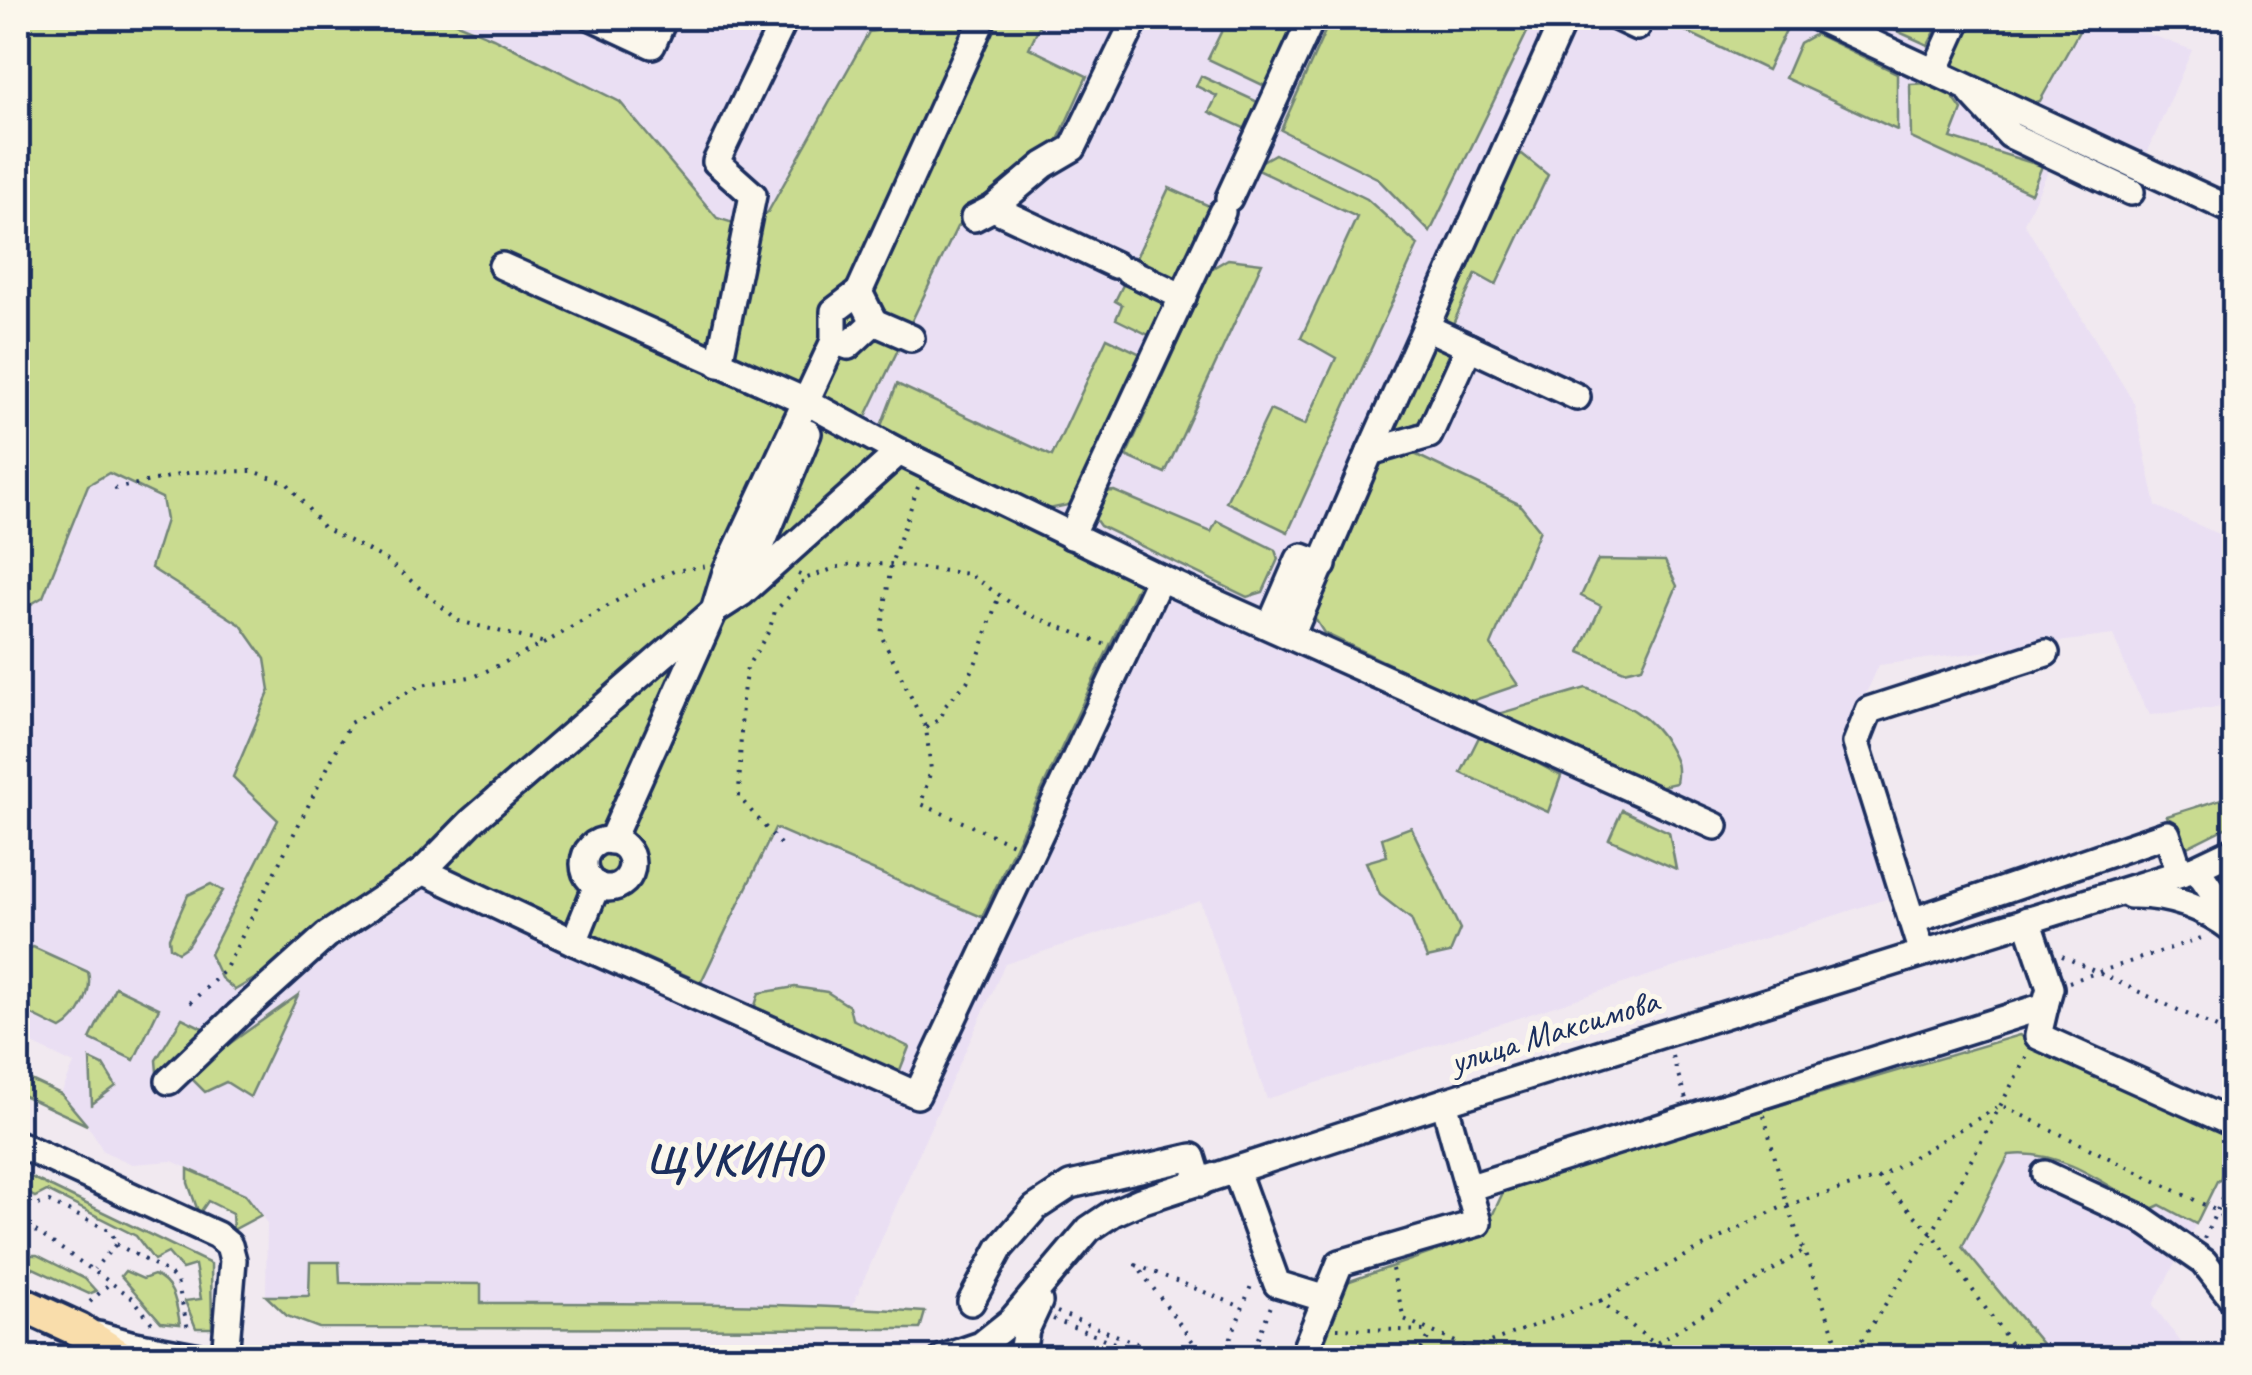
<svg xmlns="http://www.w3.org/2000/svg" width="2252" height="1375" font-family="Caveat,sans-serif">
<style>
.built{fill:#eadff3}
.green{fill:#c9db90;stroke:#728577;stroke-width:2.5}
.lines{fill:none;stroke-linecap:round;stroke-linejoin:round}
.minor-casing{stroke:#1b2f5e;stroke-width:32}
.major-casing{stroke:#1b2f5e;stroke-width:40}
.path{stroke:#1b2f5e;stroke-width:4;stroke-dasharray:2.5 8;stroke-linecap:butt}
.minor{stroke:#fbf7ec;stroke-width:25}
.major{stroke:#f9ddab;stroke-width:32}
.labels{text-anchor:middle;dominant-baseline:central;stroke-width:10;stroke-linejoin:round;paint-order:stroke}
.street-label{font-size:35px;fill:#1b2f5e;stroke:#fbf7ec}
.district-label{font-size:45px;font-weight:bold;letter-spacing:2.5px;fill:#1b2f5e;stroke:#fbf7ec}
</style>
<rect width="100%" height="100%" fill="#f1e9f0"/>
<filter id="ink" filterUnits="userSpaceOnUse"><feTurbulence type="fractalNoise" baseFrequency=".01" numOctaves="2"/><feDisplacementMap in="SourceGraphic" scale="20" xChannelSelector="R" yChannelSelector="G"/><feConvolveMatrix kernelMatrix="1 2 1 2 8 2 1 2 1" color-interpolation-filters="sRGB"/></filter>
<g filter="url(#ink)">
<!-- built -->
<g class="built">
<path d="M18,18H2105L2192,50L2127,200L2051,165L2024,223L2134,403L2156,506L2234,541V674L2219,707L2150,715L2131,680L2113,635L1879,665L1842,746L1895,896L1267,1099L1200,901L1005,964L923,1144L852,1307L685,1303H480V1284L339,1283L338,1262H310L309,1297L266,1296L267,1223L245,1194L172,1161L132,1164L103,1151L93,1133L61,1094L74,1064L18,1037Z"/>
<path d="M2020,1132L2196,1224L2153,1305L2192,1357H2053L1962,1247Z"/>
</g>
<!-- green -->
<g class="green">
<path d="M18,18H445L493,38L620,102L717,218L746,227L768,212L869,32L903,27L909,18H1043L1029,48L1087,76L1053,151L982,203L957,227L856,437L1140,581L982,917L775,828L701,982L428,861L280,964L235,990L221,978L210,954L278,820L233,777L270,690L265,659L241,625L151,568L166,520L162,498L109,473L88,485L43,597L18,612Z"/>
<path d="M1228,18H1301L1267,87L1208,59Z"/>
<path d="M1331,18H1534L1430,232L1377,178L1281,130Z"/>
<path d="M1658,18H1778L1786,30L1767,70Z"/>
<path d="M1868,18H1942L1928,45Z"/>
<path d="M1968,18H2067L2083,24L2040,101L2026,105L1958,74L1953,63V48Z"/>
<path d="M1816,34L1897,73V130L1785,78L1800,43Z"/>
<path d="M1201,76L1260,103L1255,128L1246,129L1209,112L1217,96L1196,86Z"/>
<path d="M1931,83L1952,96L1962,110L1951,138L2042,166L2031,193L1911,138L1910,84Z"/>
<path d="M1275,154L1367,199L1418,245L1288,532L1226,502L1270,410L1305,425L1336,358L1301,338L1357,217L1256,169L1257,164Z"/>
<path d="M1522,154L1548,175L1496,285L1476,274L1452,326L1441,321L1512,160Z"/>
<path d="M1169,188L1216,209L1185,277L1174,282L1134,262Z"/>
<path d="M1228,259L1262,263L1165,473L1126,456L1211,269Z"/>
<path d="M1126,279L1171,301L1153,337L1116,319L1122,305L1115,301Z"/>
<path d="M1107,338L1145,356L1073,504L1049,509L881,426L897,384L1052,456Z"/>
<path d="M1439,340L1451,346L1454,365L1430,416L1386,438L1425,352Z"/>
<path d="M1404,449L1519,504L1540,530L1491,645L1518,685L1469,702L1324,633L1312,614L1383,454Z"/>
<path d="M1114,491L1211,532L1217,521L1275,550L1278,559L1263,592L1247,597L1100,526L1093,516L1104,492Z"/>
<path d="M1598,560L1665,561L1677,586L1642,667L1624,671L1580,652L1601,606L1581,596Z"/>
<path d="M1586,688C1619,702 1651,713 1668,746C1676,761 1679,765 1676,783L1658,787L1498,714Z"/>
<path d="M1481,733L1561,776L1548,812L1461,773Z"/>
<path d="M2234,795L2233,824L2187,847L2177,841L2167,816Z"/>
<path d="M1622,810L1669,832L1676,869L1609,839Z"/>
<path d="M1411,827L1460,929L1450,953L1427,958L1411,919L1380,895L1366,862L1387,856L1382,838Z"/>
<path d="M211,884L223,891L187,946L178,952L170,947L169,938L188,895Z"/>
<path d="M33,947L88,972C93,992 79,1019 61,1029L18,1008V958L20,952Z"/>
<path d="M115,987L159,1008L134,1060L90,1039Z"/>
<path d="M795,987L827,992L849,1006L852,1019L909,1047L898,1075L753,1012L759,993Z"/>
<path d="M298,995L250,1097L226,1082L205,1092L187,1074Z"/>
<path d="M182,1018L211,1032L166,1072H157L156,1060Z"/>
<path d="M2019,1035L2234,1137V1144L2220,1180L2217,1181L2196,1224L2160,1205L2149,1210C2107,1185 2060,1148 2009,1155L1962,1247L2053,1357L1316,1358L1344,1283L1483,1235L1506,1186Z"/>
<path d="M90,1059L103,1065L116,1086L92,1104Z"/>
<path d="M18,1074L61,1094L87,1125L18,1093Z"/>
<path d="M188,1169L245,1194L261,1215L233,1230L232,1213L208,1201L199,1214L188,1183Z"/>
<path d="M18,1171L211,1264L212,1328H196L185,1301L201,1299L195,1265L182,1269L168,1253L154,1260L136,1236L47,1191L35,1197L18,1188Z"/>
<path d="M18,1240L24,1255H37L85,1279L96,1291L89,1294L18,1261Z"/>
<path d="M310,1262H339L340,1283L481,1284V1303C629,1303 777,1302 925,1312L920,1329L319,1328L287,1316L266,1296H309Z"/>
<path d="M125,1271L143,1279L154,1275C175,1284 176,1303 180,1324L161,1322L121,1276Z"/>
</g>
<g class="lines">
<!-- minor casing -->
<g class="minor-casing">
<g id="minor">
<path d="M594,18L652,45L664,18"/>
<path d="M1618,18L1637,27"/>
<path d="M1818,18L2234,211"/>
<path d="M1935,71L1959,18"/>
<path d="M1972,94L2010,135L2131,192"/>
<path d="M1229,198L1312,18"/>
<path d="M993,208L1115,265"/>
<path d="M974,218L993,208L1044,165L1073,148L1136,18"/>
<path d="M502,266L805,401L899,452"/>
<path d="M1129,271L1183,297"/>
<path d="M859,292L983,18"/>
<path d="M874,322L911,338"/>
<path d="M1426,327L1577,397"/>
<path d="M719,364L753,195L716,162L785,18"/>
<path d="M1370,452L1429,435L1469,347"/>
<path d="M1071,536L1222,212"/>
<path d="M745,585L808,433"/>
<path d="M1270,626L1299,559L1302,557L1323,565"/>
<path d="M1291,636L1370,452L1564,18"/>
<circle cx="608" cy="864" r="24"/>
<path d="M611,841L714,611L726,572L834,341V311L859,292L874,322L848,346L834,341"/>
<path d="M2194,869L2203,878L2234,923"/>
<path d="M2234,870V891"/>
<path d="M423,871L574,942L917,1095L1160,578"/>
<path d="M2130,895C2168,894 2204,907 2234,930"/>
<path d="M1912,921L2167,834L2180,873"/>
<path d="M574,942L597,885"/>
<path d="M1922,953L1856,743L1869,710L2046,653"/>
<path d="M2045,1006L2038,1036L2234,1124"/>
<path d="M169,1081L238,1015L327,935L423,871L472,821L714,611L742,593L899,452L1160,578L1715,826"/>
<path d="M1444,1102L1468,1188"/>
<path d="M18,1144L217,1235L229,1245L233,1260L225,1358"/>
<path d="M1236,1171L1277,1284L1326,1299"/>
<path d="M2045,1174L2142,1219L2204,1262L2234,1301"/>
<path d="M971,1302L1000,1248L1035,1208L1070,1185L1192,1157L1200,1183"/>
<path d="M98,1335L130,1344L205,1358"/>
<path d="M943,1358L981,1345L1011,1321L1089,1229L1113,1213L1140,1201L1444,1102L2194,869L2234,850"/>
<path d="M1021,1358L1026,1330L1039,1302"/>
<path d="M1302,1358L1340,1263L1478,1223L1468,1188L2045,1006L2050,988L2027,920"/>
</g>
</g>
<!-- major casing -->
<g class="major-casing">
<path id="major" d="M18,1302L79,1330L122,1358"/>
</g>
<!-- path -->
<g class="path">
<path d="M918,487L891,564L881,635L926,728L931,770L921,804L1013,844"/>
<path d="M114,489L192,472L253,471L287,483L324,528L385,559L459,621L545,643"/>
<path d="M798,574L807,578L844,565L891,564L969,574L1025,613L1106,645"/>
<path d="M926,728L941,718L945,706L967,682L979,655L999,595"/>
<path d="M780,844L739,797L742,700L747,667L769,631L775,611L807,578"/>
<path d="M2062,956L2234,1036"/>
<path d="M2069,982L2207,936"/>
<path d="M190,1003L225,970L350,723L421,685L476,676L545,643L640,587L674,571L708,566"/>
<path d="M1672,1056L1686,1099"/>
<path d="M1764,1115L1787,1205L1843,1358"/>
<path d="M1878,1178L1932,1233L2021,1358"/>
<path d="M18,1210L49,1202L111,1231L116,1244L94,1269"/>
<path d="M18,1219L133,1298L154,1326"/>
<path d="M2204,1239L2234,1172"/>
<path d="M116,1244L168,1272L177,1281L189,1333"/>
<path d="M1392,1269L1404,1319L1471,1349L1513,1358"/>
<path d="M1600,1301L1758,1218L1787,1205L1878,1178L2001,1105L2217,1211L2234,1231"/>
<path d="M90,1302L111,1282"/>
<path d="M1057,1312L1174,1358"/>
<path d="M1053,1319L1153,1358"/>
<path d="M1337,1328L1427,1331"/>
<path d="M1471,1349L1600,1301L1655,1344L1803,1251"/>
<path d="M18,1354L44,1345L54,1358"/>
<path d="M1205,1358L1136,1265L1242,1307"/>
<path d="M1223,1358L1252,1283"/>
<path d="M1250,1358L1271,1306"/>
<path d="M1415,1358L1432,1332"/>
<path d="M1850,1358L1932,1233L2027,1056"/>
</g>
<!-- minor -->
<use href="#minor" class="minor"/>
<!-- major -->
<use href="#major" class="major"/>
</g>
</g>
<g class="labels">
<!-- street labels -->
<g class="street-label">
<text transform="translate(1554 1031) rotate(-17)">улица Максимова</text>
</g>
<!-- district labels -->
<g class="district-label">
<text x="735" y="1159">ЩУКИНО</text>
</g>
</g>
<!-- margin -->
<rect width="2252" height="1375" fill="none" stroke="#fbf7ec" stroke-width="60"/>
<rect x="30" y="30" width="2192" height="1315" fill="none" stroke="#1b2f5e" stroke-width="4" filter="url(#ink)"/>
</svg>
